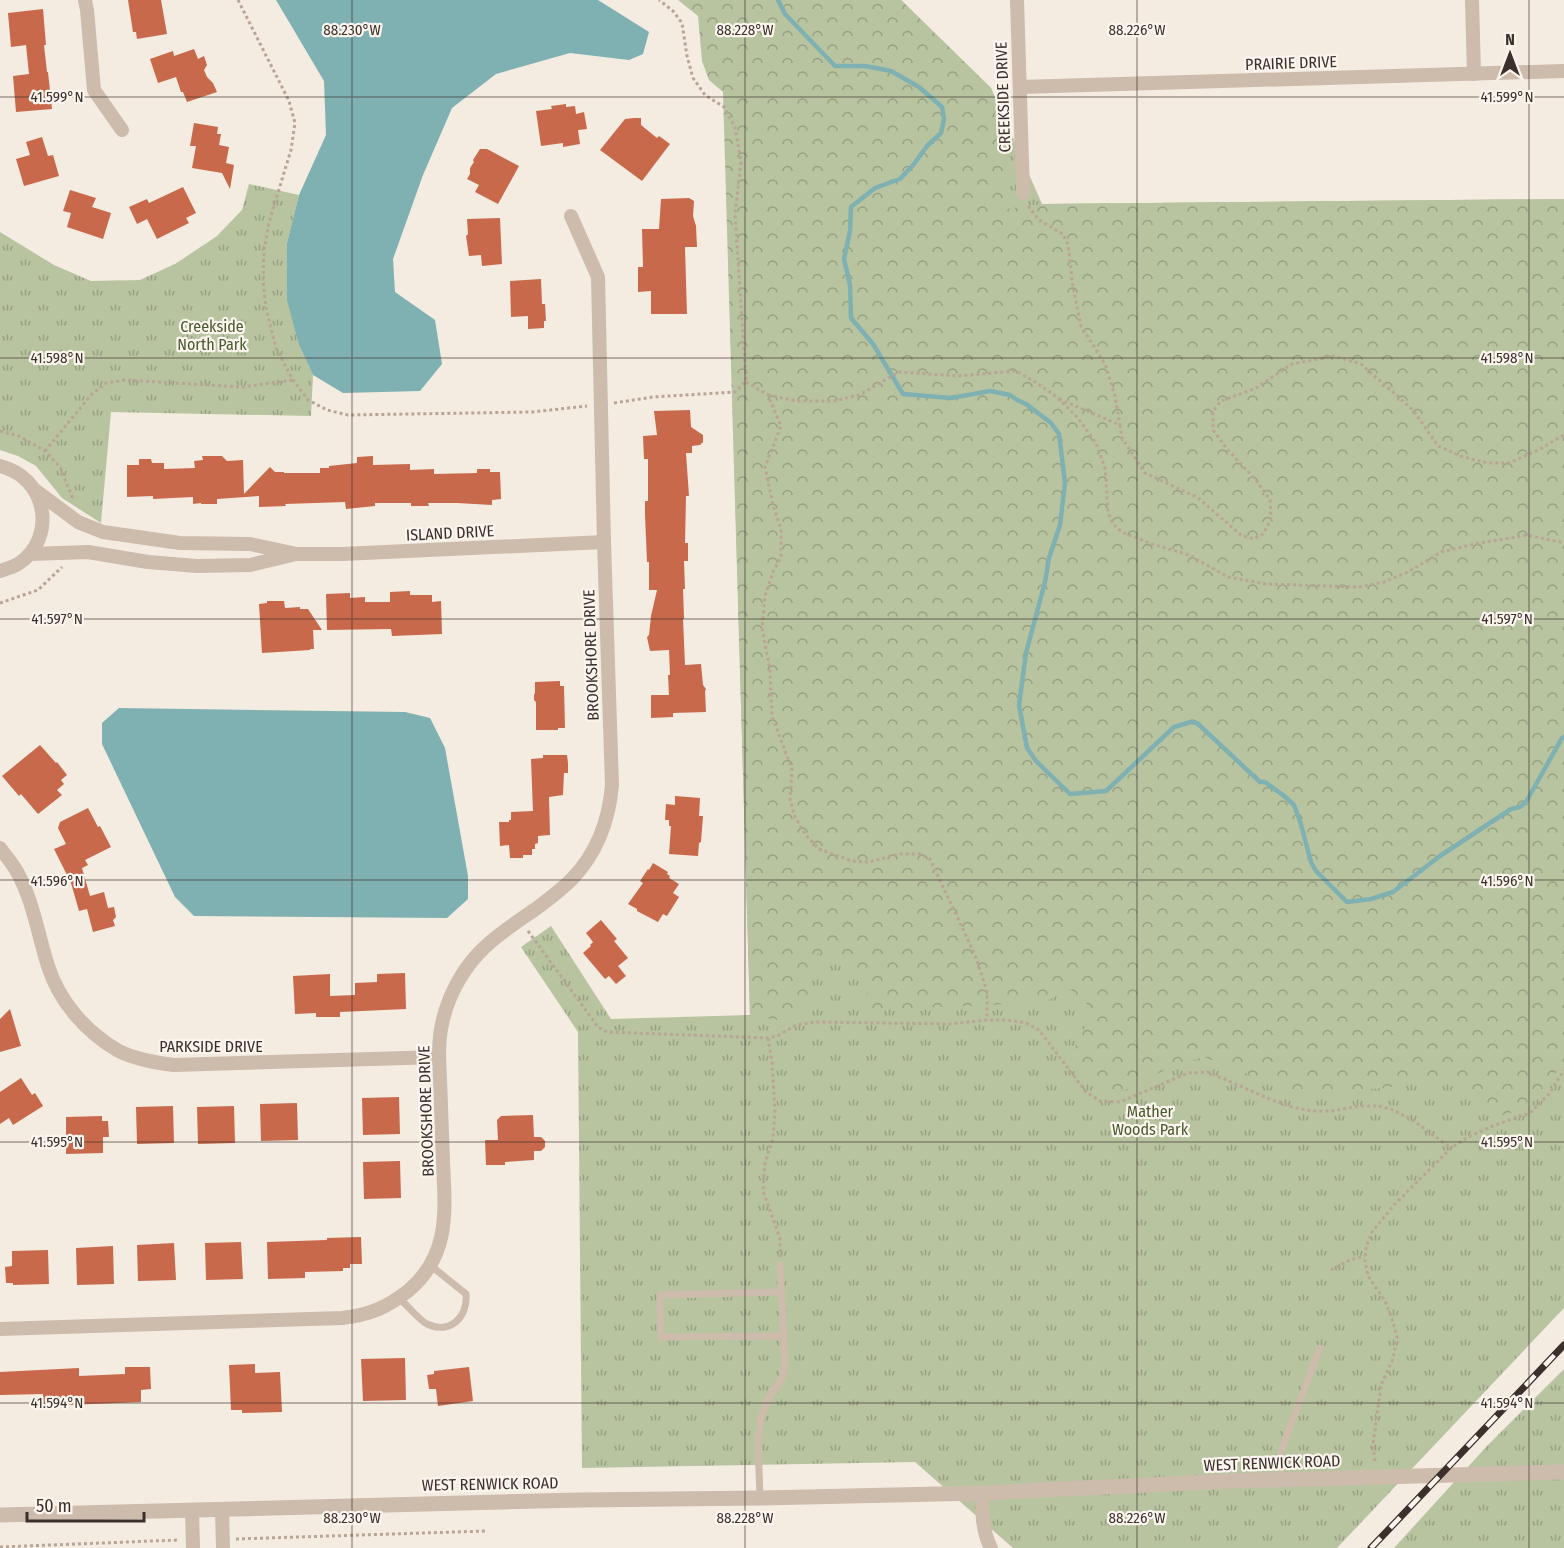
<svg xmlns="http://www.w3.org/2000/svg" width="1564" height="1548" font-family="'Fira Sans Condensed',sans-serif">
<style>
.grass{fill:url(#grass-tufts)}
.forest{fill:url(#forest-crowns)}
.water{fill:#7fb0b2}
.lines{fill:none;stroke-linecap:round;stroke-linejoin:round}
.stream{stroke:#7fb0b2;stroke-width:4.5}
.building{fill:#c8694b}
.path{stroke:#b9a596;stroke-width:3;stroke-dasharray:3 3;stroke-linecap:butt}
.service{stroke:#cdbbac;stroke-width:7}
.minor{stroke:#cdbbac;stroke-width:14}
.tertiary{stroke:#cdbbac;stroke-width:15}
.rail-casing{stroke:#3b302b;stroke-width:7}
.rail{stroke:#fbf5ee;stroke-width:4.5;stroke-dasharray:14;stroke-linecap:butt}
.ticks{fill:none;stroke:#3b302b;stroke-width:1.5;stroke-opacity:0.45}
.labels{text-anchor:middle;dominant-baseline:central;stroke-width:4.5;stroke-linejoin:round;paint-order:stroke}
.street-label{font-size:16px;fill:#3b302b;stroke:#fbf5ee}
.park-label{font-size:16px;fill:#4a5a2e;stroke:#fbf5ee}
.ticks-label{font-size:15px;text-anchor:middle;fill:#3b302b;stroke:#fbf5ee;stroke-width:4.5;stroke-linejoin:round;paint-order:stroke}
</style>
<defs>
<pattern id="grass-tufts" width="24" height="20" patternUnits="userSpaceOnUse" patternTransform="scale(1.5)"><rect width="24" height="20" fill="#b8c4a0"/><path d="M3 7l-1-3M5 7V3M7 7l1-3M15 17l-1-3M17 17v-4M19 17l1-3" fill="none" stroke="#97a083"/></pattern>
<pattern id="forest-crowns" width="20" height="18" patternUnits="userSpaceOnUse" patternTransform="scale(1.5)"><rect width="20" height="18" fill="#b8c4a0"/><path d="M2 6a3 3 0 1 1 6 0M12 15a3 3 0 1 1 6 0" fill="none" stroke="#97a083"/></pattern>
</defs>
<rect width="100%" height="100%" fill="#f4ebe1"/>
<!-- grass -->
<g class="grass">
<path d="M721,0H901L991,88L1042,204L1564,199V1308L1337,1548H1013L915,1462L582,1468L578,1032L521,947L551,926L611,1019L750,1015Z"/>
<path d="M249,184L299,195L287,243L299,345L313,375L311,416L111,412L101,523L62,498L36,466L18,456L0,450V232L54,265L91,281L140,280L175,264L217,236L242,210Z"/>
<path d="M1564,1369V1548H1394L1487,1446Z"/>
</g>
<!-- forest -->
<path class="forest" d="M678,0H901L991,88L1003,148L1006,209L1042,204L1564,199V1061L1541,1095L1523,1109L1499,1116L1455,1075L1386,1088L1307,1093L1265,1081L1204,1057L1171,1067L1128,1089L1108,1093L1081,1067L1075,1043L1092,1017L1086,1002L1071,990L1045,1001L1016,1004L864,1010L870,980L849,965L818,952L806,1011L787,1022L750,1015L723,92L709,80L702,61L698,16Z"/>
<!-- water -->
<g class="water">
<path d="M276,0H598L649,32L643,54L629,60L570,53L496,74L452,108L423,175L393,259L395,292L435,320L442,364L420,391L343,393L313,375L299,345L287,300V243L299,195L326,135L324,81Z"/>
<path d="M119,708L405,712L430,718L445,748L468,876V899L447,918L194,916L175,897L102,744V723Z"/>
</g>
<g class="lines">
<!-- stream -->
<path class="stream" d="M778,0L785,14L835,66H865L891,71L919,87L942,107L944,119L941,133L927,146L914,164L900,179L875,188L851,207L850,231L844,259L850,285L851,318L873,344L903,394L951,398L990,391L1010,395L1017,400L1026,404L1051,423L1059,434L1065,483L1060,525L1049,558L1045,582L1026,653L1019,705L1027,748L1036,761L1070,794L1106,791L1174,727L1191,722L1197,723L1260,782H1265L1283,795L1294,805L1300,821L1311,862L1316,871L1347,902L1371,899L1393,892L1440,856L1511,809L1520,807L1526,802L1562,738L1564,737"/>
</g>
<!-- building -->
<g class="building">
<path d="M128,0H161L167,34L137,39L136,32H133Z"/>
<path d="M43,9L46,45H44L47,72H48L52,109L16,112L13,76L29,74L26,45L11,47L8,13Z"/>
<path d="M194,49L198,59L204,56L207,65L204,70L207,77L213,83L217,92L187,102L183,92H181L176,77L158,83L150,59L173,51L174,56Z"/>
<path d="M566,104V107L575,106L576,114L584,112L587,129L578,130L580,144L563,147V143L541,146L536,111L552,109L551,106Z"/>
<path d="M634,118H641V125L657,138L659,136L670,144L642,181L600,150L625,119Z"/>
<path d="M194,123L218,127L217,134H221L219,145L229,147L226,163L234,165L230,189L222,173L192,168L196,146H190Z"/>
<path d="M42,137L48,156L53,155L59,176L24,186L16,159L30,155L26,142Z"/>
<path d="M480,149H487L519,166L498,204L475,192L479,185L467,179L470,174V168L474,162L473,160Z"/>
<path d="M183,187L196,213L186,218L189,223L157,239L147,219L137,224L129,207L147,199L149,203Z"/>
<path d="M70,190L96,198L92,207L111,213L103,239L67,227L71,213L63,211Z"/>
<path d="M689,198L694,201L693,216L696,226L697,247H685L687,314H651V291L638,292V267H643L642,229H659L661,199Z"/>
<path d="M500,218L502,264L482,266L481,255L469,256L466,236L468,234L467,219Z"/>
<path d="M541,279L542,304H545L546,321H544V328L528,329V316L511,317L510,281Z"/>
<path d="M690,410L691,427L703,435V442L700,445L692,446V453H686L689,496H686L685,543H688V561H684L685,589H683L684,619H683L685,665L701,664L703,685L706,689L705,691L706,712L673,713V717L651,718V695H669L668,675H670L669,650L650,651L647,637L649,635L651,616L657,590H649V562H647L645,515V501H648V459H644L643,436L657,435L654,411Z"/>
<path d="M202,456H222L227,461L243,460L244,494L270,467L275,472H284V473H320V468H329V466L357,463V457L373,456V465L410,464V470L434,469V474L477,473V469H490V472H500L501,499L492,500V505L457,503H428L429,506H411V503H375V506L346,509L345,502L285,504L286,506L259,507V496L217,499V504H201V503L193,504V497L153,499V496L127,497V465H139V459H151L152,463H164V469L195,468L194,461L203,460Z"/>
<path d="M410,591V595H432V602L441,601L442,634L392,636L391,629L327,630L326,594L350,593V598L365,597V602H390V592Z"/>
<path d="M267,601H284L285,608L300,607V609H308L322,630H313L314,649H310V650L262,653L259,604L267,603Z"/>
<path d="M560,681V686H564L565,728H558V730H536V702L534,700V695L535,693V682Z"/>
<path d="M40,745L56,763L57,762L67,775L61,780L64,784L57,790L62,795L38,814L21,794L19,796L2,776Z"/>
<path d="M543,755H567L568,763V773H564L563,795L549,797L550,835L538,836V843L535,844V849H532V855H523V858H510L509,845L500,846L499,822H509V820H511V812L533,811L531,759L543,758Z"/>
<path d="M675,796L700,798L699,816H703L701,842L699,843L698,856L669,854L671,826H669V820H665L666,804L675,805Z"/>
<path d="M88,808L98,827L100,826L111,847L85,860L88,865L82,868L90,896L104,892L108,908L114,907L116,917L113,920L115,926L93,932L87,909L79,911L71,883L54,849L66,844L58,828L60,822Z"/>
<path d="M653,863L668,872L667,874L670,876L669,878L679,884L673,893L679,897L667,916L663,914L658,922L637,911V909L628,904L643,883L640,881L648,869L649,870Z"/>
<path d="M601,920L617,939L614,941L628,958L618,966L626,976L616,984L609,976L605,979L583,953L591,946L590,945L593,942L586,933Z"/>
<path d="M405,973L406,1009L340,1012V1017H316V1013L295,1014L293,976L330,974V996L355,995V983L377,982V974Z"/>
<path d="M10,1009L21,1046L0,1052V1019Z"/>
<path d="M21,1078L32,1095L35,1093L43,1106L13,1125L9,1118L0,1124V1092Z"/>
<path d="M399,1097L400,1134L363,1135L362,1098Z"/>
<path d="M297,1103L298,1140L261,1141L260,1104Z"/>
<path d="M173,1106L174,1143L137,1144L136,1107Z"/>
<path d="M234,1106L235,1143L198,1144L197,1107Z"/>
<path d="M533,1115L534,1137H541L545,1141V1147L541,1151H534V1160L505,1162V1165H486L485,1140H498L497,1120L501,1116Z"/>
<path d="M102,1116V1121H108L109,1137H103V1153L66,1154V1117Z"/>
<path d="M400,1161L401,1198L364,1199L363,1162Z"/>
<path d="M361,1237L362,1264H350V1268H343V1271L305,1272V1278L268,1279L267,1242L327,1240V1238Z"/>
<path d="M241,1242L243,1279L206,1280L205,1243Z"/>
<path d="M174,1243L176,1280L138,1281L137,1245Z"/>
<path d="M113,1246L114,1284L77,1285L76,1248Z"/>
<path d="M48,1250L49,1284L13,1285V1283H6L5,1267L12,1266V1251Z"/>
<path d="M405,1358L406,1400L363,1401L361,1359Z"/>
<path d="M255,1364V1373L280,1372L282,1412L242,1413V1410H231L229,1365Z"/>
<path d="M125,1367H150L151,1389L141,1390V1402L43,1406V1394L0,1395V1372L79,1368V1376L125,1374Z"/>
<path d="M469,1367L473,1401L438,1406L436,1389H429L427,1375L434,1374V1371Z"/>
</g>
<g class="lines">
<!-- path -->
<g class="path">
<path d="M238,0L289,101L295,123L291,150L269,222L264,251L263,281L266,308L276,348L293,380L308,400L327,410L348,415L532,412L587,406"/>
<path d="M1028,206L1039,220L1063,234L1068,245L1073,287L1081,326L1105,364L1115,396L1120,425"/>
<path d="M746,382L768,395L781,426L765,467L773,505L781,529V557L773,572L765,596L762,628L770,670L772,716L792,770L790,799L795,817L805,834L819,849L852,861L869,862L899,854H920L930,859L975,955L987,991V1020"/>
<path d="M768,395L797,401H834L859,395L899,372L958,376L1016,371L1037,383L1058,398L1078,418L1096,443L1105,468L1108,512L1113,524L1122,532L1152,544L1189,555L1228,577L1266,584L1359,587L1384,582L1408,572L1441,552L1475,544L1527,535L1564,543"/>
<path d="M1059,399L1120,425L1122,438L1145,473L1197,497L1241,535L1253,539L1263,534L1271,520L1270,500L1256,480L1228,450L1213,430V411L1221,401L1256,388L1292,364L1334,356L1361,364L1413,410L1438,446L1463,457L1489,463H1509L1536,451L1564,435"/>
<path d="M614,403L653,397L735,392L746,381L735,214L741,162L735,127L724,107L705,95L693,78L687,56L682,23L673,11L659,0"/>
<path d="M0,431L19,436L45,451L60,467L73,499"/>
<path d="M45,451L91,395L106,383L125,380L242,387L293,380"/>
<path d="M0,603L38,590L62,567"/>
<path d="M528,931L598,1027L607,1032L768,1038L779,1035L796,1025L815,1022L950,1024L987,1020H1007L1026,1023L1039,1030L1086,1092L1100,1101L1120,1102L1188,1073L1208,1072L1272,1100L1292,1107L1311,1111H1331L1360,1106H1378L1391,1109L1411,1119L1451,1148"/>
<path d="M768,1038L772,1062L775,1111L773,1138L765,1163L763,1191L780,1238V1257"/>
<path d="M1331,1270L1350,1260L1365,1256"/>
<path d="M1375,1461L1373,1444L1381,1385L1393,1359L1397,1337L1392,1319L1385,1301L1368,1276L1365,1261L1366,1247L1372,1232L1394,1205L1451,1148L1468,1137L1495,1125L1530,1113L1549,1094L1564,1070"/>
<path d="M236,1539L486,1531"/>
<path d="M0,1547L178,1540"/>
</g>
<!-- service -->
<g class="service">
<path d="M782,1292L660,1295L661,1337L783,1336"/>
<path d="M399,1298C406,1304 420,1321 427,1324C450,1335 468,1317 466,1294L430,1265"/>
<path d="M1280,1479V1456L1282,1448L1320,1348"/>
<path d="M760,1498L758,1442L761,1417L769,1397L782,1378L785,1362L780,1265"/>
</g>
<!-- minor -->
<g class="minor">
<path d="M85,0L87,10L94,90L122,130"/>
<path d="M1017,0L1023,193"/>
<path d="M1472,0L1474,74"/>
<path d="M1020,87L1564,71"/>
<path d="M0,466C47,477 58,538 18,564C13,567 6,569 0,571"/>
<path d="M35,490L78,522L103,532L180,543L250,544L297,554H342L604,542"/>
<path d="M30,554L88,552L148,562L197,566L250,565L292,555"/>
<path d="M0,848C5,855 12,863 16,870C33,899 38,935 48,966C59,1001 85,1031 117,1050C131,1058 157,1063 174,1065L439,1057"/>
<path d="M0,1329L342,1318C369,1315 386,1308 408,1291C451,1255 445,1210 443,1161C442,1133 441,1106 440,1079C439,1061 438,1042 442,1024C448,995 464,966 486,946C501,932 520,920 537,908C549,899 561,890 572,879C597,853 609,820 612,785L604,542L598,277L571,216"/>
<path d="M982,1493C982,1511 982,1531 991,1548"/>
<path d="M222,1509L223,1548"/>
<path d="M192,1510L193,1548"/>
</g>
<!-- tertiary -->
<path class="tertiary" d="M0,1515L580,1500L760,1498L982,1493L1230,1481L1564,1472"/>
<!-- rail casing -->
<g class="rail-casing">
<path id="rail" d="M1371,1548L1564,1345"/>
</g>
<!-- rail -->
<use href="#rail" class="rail"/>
</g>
<!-- ticks -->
<path class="ticks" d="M352,0V1548M745,0V1548M1137,0V1548M1529,0V1548M0,97H1564M0,358H1564M0,619H1564M0,880H1564M0,1142H1564M0,1403H1564"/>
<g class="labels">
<!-- street labels -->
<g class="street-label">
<text transform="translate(1291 63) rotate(-2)">PRAIRIE DRIVE</text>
<text transform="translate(1003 97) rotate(-92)">CREEKSIDE DRIVE</text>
<text transform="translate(450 533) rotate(-3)">ISLAND DRIVE</text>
<text transform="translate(591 655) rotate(-92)">BROOKSHORE DRIVE</text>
<text x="211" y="1046">PARKSIDE DRIVE</text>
<text transform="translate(426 1111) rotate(-92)">BROOKSHORE DRIVE</text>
<text transform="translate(1272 1463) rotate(-2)">WEST RENWICK ROAD</text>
<text transform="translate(490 1484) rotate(-1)">WEST RENWICK ROAD</text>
</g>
<!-- park labels -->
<g class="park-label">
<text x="212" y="326">Creekside<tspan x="212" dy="18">North Park</tspan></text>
<text x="1150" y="1111">Mather<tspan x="1150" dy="18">Woods Park</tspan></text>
</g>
</g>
<g class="ticks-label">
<text x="352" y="35">88.230°W</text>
<text x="745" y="35">88.228°W</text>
<text x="1137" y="35">88.226°W</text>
<text x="57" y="102">41.599°N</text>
<text x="1507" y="102">41.599°N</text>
<text x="57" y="363">41.598°N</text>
<text x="1507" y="363">41.598°N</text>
<text x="57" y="624">41.597°N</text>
<text x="1507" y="624">41.597°N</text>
<text x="57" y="886">41.596°N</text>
<text x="1507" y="886">41.596°N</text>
<text x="57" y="1147">41.595°N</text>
<text x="1507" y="1147">41.595°N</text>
<text x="57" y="1408">41.594°N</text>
<text x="1507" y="1408">41.594°N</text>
<text x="352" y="1523">88.230°W</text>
<text x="745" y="1523">88.228°W</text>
<text x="1137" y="1523">88.226°W</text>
</g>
<!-- north arrow -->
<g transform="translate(1510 54)" stroke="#fbf5ee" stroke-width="4.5" paint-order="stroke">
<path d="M0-4.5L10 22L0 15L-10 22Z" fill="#3b302b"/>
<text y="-9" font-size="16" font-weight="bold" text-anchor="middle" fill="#3b302b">N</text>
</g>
<!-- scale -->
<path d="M27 1512v9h117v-9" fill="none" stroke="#3b302b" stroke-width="3"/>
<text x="36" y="1512" font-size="18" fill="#3b302b" stroke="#fbf5ee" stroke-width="4.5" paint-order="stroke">50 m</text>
</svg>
